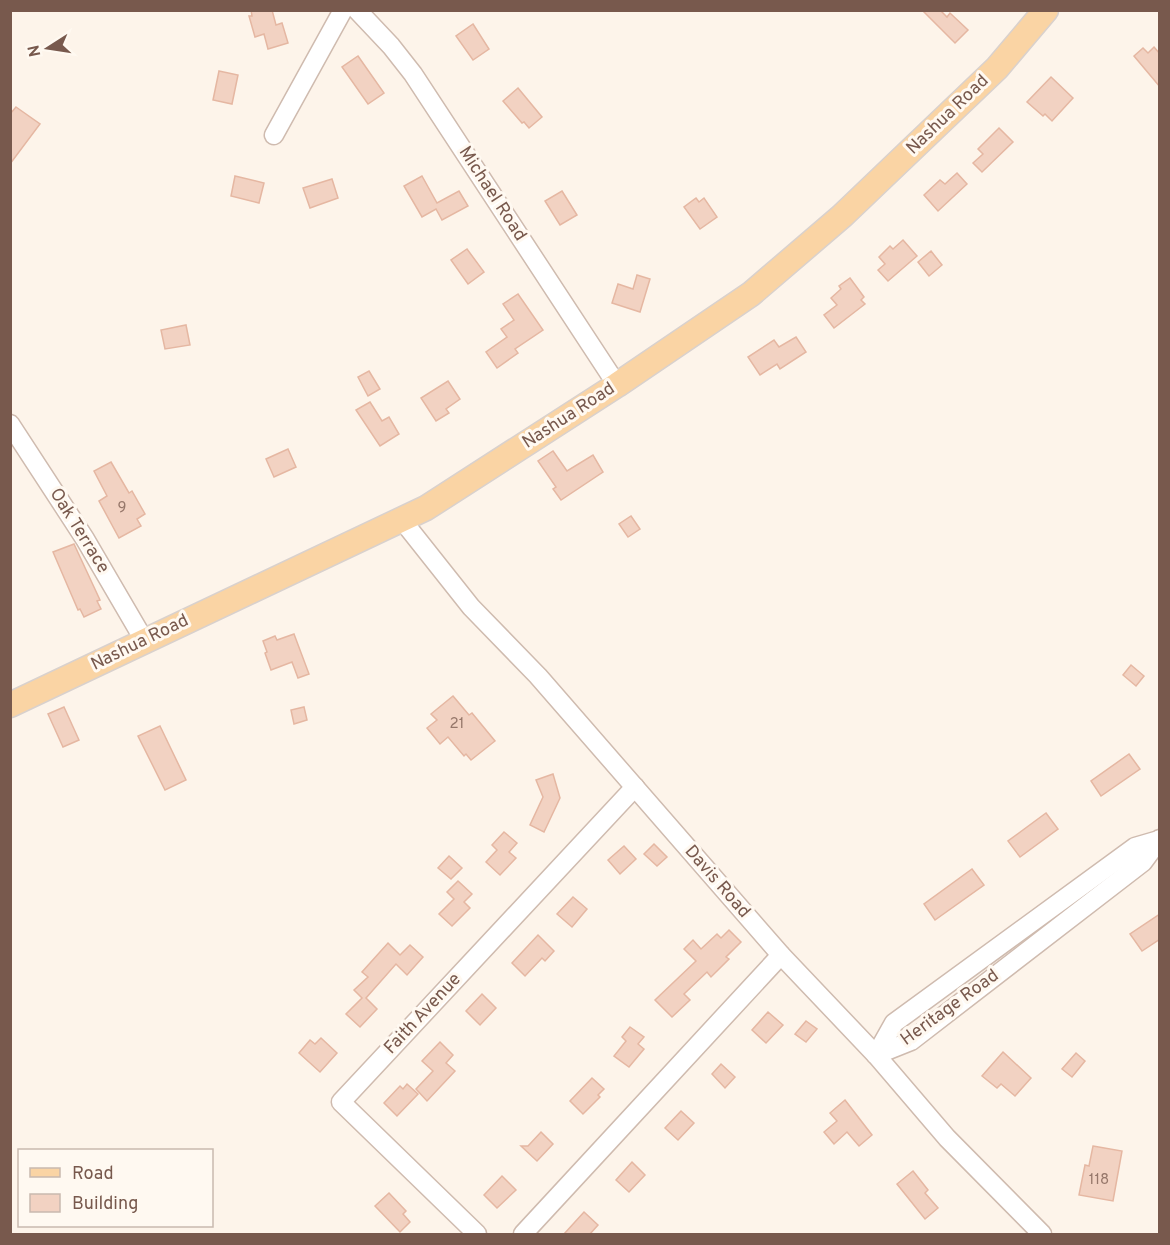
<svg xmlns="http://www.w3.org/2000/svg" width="1170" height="1245" font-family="Overpass,sans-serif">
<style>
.building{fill:#f2d2c2;stroke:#e5b7a2;stroke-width:1.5}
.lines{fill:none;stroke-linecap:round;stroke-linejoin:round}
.minor-casing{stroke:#cfbbaf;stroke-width:21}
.major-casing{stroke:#d9d1cd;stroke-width:27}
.minor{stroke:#fff;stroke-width:18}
.major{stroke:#fad4a4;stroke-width:24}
.labels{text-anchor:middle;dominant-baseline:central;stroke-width:6;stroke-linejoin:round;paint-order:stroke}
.number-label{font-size:15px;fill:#96776a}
.street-label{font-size:18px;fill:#78594d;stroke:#fff9f1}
</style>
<rect width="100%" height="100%" fill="#fdf4ea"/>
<!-- building -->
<g class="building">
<path d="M251,10H272L276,25L282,23L288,43L268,49L264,34L255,37L249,16H252Z"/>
<path d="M922,10H940L947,17L950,13L968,30L955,43Z"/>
<path d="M473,24L489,49L473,60L456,36Z"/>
<path d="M1154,47L1160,54V87L1134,56L1143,48L1148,53Z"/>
<path d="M358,56L384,93L368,104L342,67Z"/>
<path d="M219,71L238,75L232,104L213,100Z"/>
<path d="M1051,77L1073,98L1052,121L1045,114L1043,116L1027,102Z"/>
<path d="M518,88L542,117L529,128L524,122L522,123L503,101Z"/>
<path d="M16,107L40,124L10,164V114Z"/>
<path d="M999,128L1013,142L982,172L973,163L983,154L978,149Z"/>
<path d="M957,173L967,184L938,211L924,195L940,180L945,184Z"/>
<path d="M235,176L264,183L259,203L231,196Z"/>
<path d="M422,176L437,203L459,191L468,206L442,220L436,209L422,217L404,186Z"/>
<path d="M332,179L338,198L310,208L303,188Z"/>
<path d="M562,191L577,215L560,225L545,201Z"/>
<path d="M696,198L699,202L704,198L717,217L700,229L684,207Z"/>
<path d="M903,240L917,256L888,281L878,270L885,264L879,257L890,246L893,249Z"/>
<path d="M467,249L484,272L468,284L451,260Z"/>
<path d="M931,251L942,265L929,276L918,262Z"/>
<path d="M637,275L650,279L640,312L612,303L618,284L633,289Z"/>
<path d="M850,278L864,297L861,300L865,304L834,328L824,315L837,305L831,298L841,289L839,286Z"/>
<path d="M518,294L543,330L515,349L518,353L497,368L486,352L507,337L501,329L514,320L503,304Z"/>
<path d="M186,325L190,345L165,349L161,330Z"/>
<path d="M796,337L806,352L780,369L777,364L760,375L748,357L774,340L779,347Z"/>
<path d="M369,371L380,389L368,396L358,377Z"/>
<path d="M448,381L460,399L446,409L449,413L436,421L421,398Z"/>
<path d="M370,402L382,421L389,417L399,434L380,446L356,410Z"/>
<path d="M288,449L296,467L274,477L266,459Z"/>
<path d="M553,451L567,471L593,455L603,472L561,500L553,489L556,487L538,461Z"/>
<path d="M111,462L129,493L132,491L145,514L137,519L141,526L119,538L99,501L107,496L94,471Z"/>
<path d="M631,516L640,529L628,537L619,524Z"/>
<path d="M74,544L100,600L97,601L101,609L84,617L80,609L78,610L53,552Z"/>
<path d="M294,634L309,674L298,678L292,662L271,670L265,653L267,652L263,641L275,636L277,640Z"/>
<path d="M1131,665L1144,676L1136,686L1123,675Z"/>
<path d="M453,696L469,715L472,713L495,741L471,760L466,754L464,756L448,737L440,744L427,728L437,720L431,714Z"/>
<path d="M64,707L79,740L63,747L48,714Z"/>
<path d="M304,707L307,720L294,724L291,710Z"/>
<path d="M160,726L186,780L165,790L138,736Z"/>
<path d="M1129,754L1140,769L1101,796L1091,781Z"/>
<path d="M553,774L560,798L544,832L530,825L543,797L536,780Z"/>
<path d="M1046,813L1058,829L1020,857L1008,841Z"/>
<path d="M504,832L517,843L509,852L516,858L500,875L486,862L497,850L492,845Z"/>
<path d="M654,844L667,857L657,866L644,854Z"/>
<path d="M624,846L636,859L620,874L608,860Z"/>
<path d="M449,856L462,868L451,879L438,868Z"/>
<path d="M972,869L984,885L935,920L924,904Z"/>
<path d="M458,881L472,894L464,902L470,908L452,926L439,914L454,899L447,892Z"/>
<path d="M573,897L587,909L572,927L557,914Z"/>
<path d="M1160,914V939L1142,951L1130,934Z"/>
<path d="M729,930L741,942L726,957L729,959L711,977L707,972L684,994L690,1000L672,1017L655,1000L696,961L684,949L693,940L701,949L717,934L721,938Z"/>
<path d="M538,935L554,951L545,961L542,958L525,976L512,963Z"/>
<path d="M388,943L400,955L410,945L423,957L407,975L396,964L366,998L377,1009L360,1027L346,1014L362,998L354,990L368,977L362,972Z"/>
<path d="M482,994L496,1008L480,1025L466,1011Z"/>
<path d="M768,1012L783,1025L766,1043L752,1030Z"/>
<path d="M806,1021L817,1029L806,1042L795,1034Z"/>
<path d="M630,1027L644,1037L638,1044L644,1049L629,1067L614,1056L626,1041L622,1037Z"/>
<path d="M321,1038L337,1053L320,1072L299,1053L310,1040L315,1044Z"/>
<path d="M440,1042L453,1055L446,1063L455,1071L427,1101L416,1089L433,1071L422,1061Z"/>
<path d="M1003,1052L1031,1078L1015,1096L1001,1084L997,1088L982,1076Z"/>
<path d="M1076,1053L1085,1061L1072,1077L1062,1069Z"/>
<path d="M721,1064L735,1077L725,1088L712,1074Z"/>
<path d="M592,1078L604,1089L598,1095L600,1097L583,1114L570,1101Z"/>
<path d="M407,1084L418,1094L397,1116L384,1103L400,1086L403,1089Z"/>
<path d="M845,1100L872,1135L859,1146L847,1132L834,1144L824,1132L837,1121L830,1113Z"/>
<path d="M681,1111L694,1123L678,1140L665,1128Z"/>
<path d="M541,1132L553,1144L537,1161L521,1146H528Z"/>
<path d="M1093,1146L1122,1151L1113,1201L1079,1195L1085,1165L1089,1166Z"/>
<path d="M632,1162L645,1175L629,1192L616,1180Z"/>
<path d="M913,1171L928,1190L925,1193L938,1208L925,1219L897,1184Z"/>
<path d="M502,1176L516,1190L497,1208L484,1195Z"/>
<path d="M389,1193L406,1211L403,1214L410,1222L400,1232L375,1206Z"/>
<path d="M584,1212L598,1225L590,1234H564Z"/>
</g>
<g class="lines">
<!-- minor casing -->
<g class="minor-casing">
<g id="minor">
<path d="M357,10L391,46L413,74L617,385"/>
<path d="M274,135L343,10"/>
<path d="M10,424L85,539L144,640"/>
<path d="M402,520L471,607L538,676L781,955L876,1055L947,1138L1042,1234"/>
<path d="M876,1055L894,1023L1135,847L1159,840"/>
<path d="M876,1055L911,1041L1143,862L1160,839"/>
<path d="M477,1234L341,1102L635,787"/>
<path d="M523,1234L781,955"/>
</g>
</g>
<!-- major casing -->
<g class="major-casing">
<path id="major" d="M10,705L426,508L617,385L751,294L842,216L997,68L1046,10"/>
</g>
<!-- minor -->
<use href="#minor" class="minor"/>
<!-- major -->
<use href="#major" class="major"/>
</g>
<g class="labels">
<!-- number labels -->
<g class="number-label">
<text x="122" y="508">9</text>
<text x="457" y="724">21</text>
<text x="1099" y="1180">118</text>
</g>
<!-- street labels -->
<g class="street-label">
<text transform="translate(948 115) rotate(-44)">Nashua Road</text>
<text transform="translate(492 194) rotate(57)">Michael Road</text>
<text transform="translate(569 416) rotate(-33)">Nashua Road</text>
<text transform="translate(79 531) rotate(58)">Oak Terrace</text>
<text transform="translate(140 643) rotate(-26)">Nashua Road</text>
<text transform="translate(717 882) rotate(49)">Davis Road</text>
<text transform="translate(950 1008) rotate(-36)">Heritage Road</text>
<text transform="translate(423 1014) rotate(-47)">Faith Avenue</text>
</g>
</g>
<!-- border -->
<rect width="1170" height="1245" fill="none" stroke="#78594d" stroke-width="24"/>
<!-- legend -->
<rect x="18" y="1149" width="195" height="78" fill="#fff9f1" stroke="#c9b9af" stroke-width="1.5"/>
<rect x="30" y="1168" width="30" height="9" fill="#fad4a4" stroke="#c9b9af" stroke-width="1.5"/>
<text x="72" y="1179" font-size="18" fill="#78594d">Road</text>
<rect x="30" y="1194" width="30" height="18" fill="#f2d2c2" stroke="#c9b9af" stroke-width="1.5"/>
<text x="72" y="1209" font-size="18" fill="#78594d">Building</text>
<!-- north arrow -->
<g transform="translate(48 48) rotate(258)" stroke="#fff9f1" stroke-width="4.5" paint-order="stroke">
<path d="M0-4.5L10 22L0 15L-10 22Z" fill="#78594d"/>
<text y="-9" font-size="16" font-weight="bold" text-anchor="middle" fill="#78594d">N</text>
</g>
</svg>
